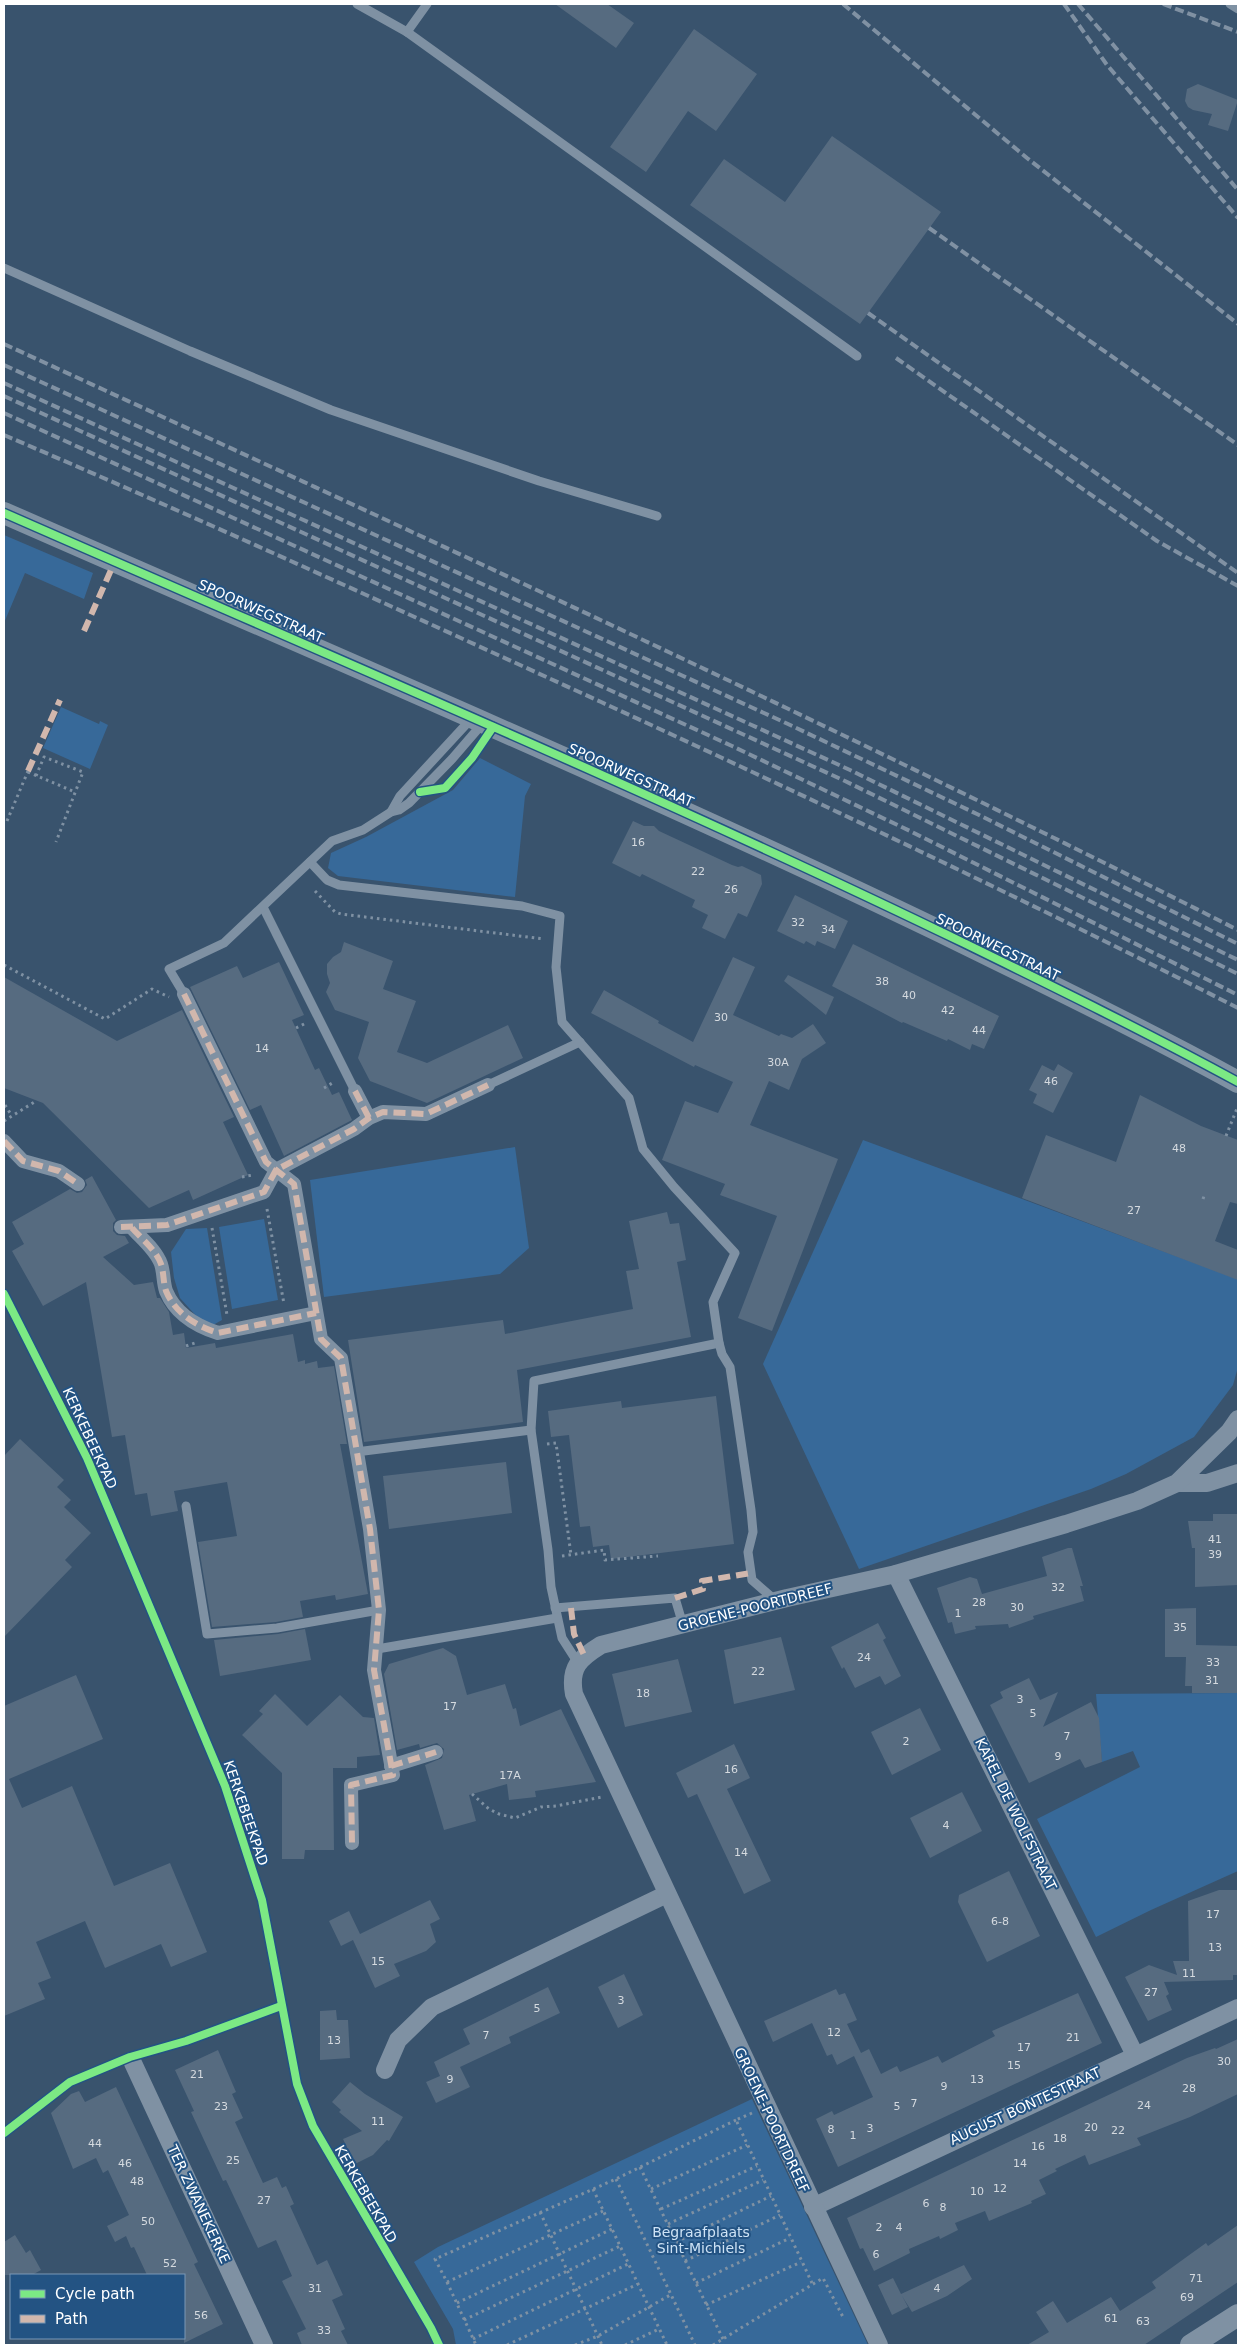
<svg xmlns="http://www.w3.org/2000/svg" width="1242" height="2349" font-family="'DejaVu Sans',sans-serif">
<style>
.green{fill:#376999}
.building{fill:#566b80}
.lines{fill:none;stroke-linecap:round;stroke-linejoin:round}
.path{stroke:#7f91a3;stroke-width:3;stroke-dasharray:2.5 4;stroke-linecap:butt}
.service{stroke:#7f91a3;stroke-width:9}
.pedestrian{stroke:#7f91a3;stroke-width:14}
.minor{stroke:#7f91a3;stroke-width:18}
.tertiary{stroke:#7f91a3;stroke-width:22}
.rail{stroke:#8091a3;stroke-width:4;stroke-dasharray:9 4;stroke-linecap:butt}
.quiet{stroke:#d1b7ad;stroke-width:6;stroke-dasharray:12 6;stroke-linecap:butt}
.cycleway-casing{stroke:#235383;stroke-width:11}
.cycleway{stroke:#7ce984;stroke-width:8}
.labels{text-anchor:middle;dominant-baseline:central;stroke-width:4;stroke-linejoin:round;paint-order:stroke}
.number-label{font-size:11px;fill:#d5dadf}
.street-label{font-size:14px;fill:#fff;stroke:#235383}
.park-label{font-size:14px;fill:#cee3f6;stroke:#235383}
</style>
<rect width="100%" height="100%" fill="#39536d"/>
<!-- green -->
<g class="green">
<path d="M4,535L93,573L84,599L25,573L4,623Z"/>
<path d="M61,707L99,724L100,721L108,725L90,769L43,748Z"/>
<path d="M480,758L531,784L525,796L515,897L338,876L328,868L331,853L366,837L453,790Z"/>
<path d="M863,1140L1238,1279V1367L1233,1385L1194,1437L1126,1474L1091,1489L859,1569L763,1364Z"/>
<path d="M515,1147L529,1248L500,1274L324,1297L310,1180Z"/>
<path d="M264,1219L278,1300L232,1309L219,1227Z"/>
<path d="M207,1228L222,1320L213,1325L198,1318L180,1298L174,1278L171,1252L186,1229Z"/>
<path d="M1238,1693V1871L1151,1910L1096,1937L1037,1819L1140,1767L1133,1751L1102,1762L1096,1694Z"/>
<path d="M752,2099L868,2345H456L453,2329L414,2262L438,2247Z"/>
</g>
<!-- building -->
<g class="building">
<path d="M555,4H607L634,23L616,48Z"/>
<path d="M694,29L757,74L716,131L688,111L646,172L610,147Z"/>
<path d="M1198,84L1238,100L1228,131L1208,125L1212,114L1193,110L1188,107L1185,101L1187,89Z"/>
<path d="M832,136L941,212L860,324L690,205L724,159L785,202Z"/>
<path d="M633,821L644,826H654L659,831L732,865L738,867L742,866L761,875L762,884L747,917L738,913L725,939L702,928L708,915L692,907L695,900L642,874L640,877L612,863Z"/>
<path d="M795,895L848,921L835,949L817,941L815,946L806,941L804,944L777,931Z"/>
<path d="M344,942L393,961L383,989L416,1001L397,1052L427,1063L508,1025L523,1058L427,1103L370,1081L358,1058L369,1022L335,1010L326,992L330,983L327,974V964L333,957L341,952Z"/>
<path d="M853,944L999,1016L984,1049L972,1044L970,1050L948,1039L947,1041L903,1022L902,1023L832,986Z"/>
<path d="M733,957L755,967L733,1015L779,1036L781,1034L792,1038L813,1024L826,1043L802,1059L789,1090L769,1081L750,1125L838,1159L772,1331L738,1318L777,1216L720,1195L725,1184L662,1160L685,1101L718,1113L733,1082L695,1065L694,1067L591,1013L604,990L659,1021L658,1023L693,1042Z"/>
<path d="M279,962L304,1015L292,1020L315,1070L319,1068L332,1095L339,1092L352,1120L284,1156L261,1105L250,1110L190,987L237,966L243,978Z"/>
<path d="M788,975L834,997L826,1015L784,981Z"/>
<path d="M4,977L117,1041L182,1010L234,1117L223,1122L248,1175L193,1200L189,1190L149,1208L43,1103L4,1088Z"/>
<path d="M1058,1064L1073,1073L1053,1113L1033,1103L1037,1094L1029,1090L1042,1065L1054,1071Z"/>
<path d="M1140,1095L1201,1126L1238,1140V1204L1230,1202L1215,1241L1238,1250V1280L1022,1198L1046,1135L1116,1162Z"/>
<path d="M92,1176L116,1220L113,1223V1231L117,1235L125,1236L129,1243L103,1257L134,1285L153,1282L157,1298H160L169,1312L173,1335L184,1333L186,1348L215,1343L216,1348L293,1334L298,1362L305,1360V1364L317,1361L318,1368L334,1366L347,1444H340L368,1594L336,1600L335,1595L300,1601L303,1617L276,1622L212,1627L198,1542L237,1536L227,1482L174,1491L178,1511L151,1516L147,1493L135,1495L125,1435L112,1437L86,1282L43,1306L12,1251L24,1244L12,1222L70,1189L77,1193L82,1192L87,1185L85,1180Z"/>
<path d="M667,1212L670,1224L679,1223L686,1260L677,1262L691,1337L517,1370L523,1422L364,1442L348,1340L503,1320L505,1334L633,1309L626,1271L639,1269L629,1221Z"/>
<path d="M716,1396L734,1544L611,1559L609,1545L593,1547L590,1526L580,1527L569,1435L551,1437L548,1411L621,1401L622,1408Z"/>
<path d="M20,1439L64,1480L57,1487L71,1500L64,1507L91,1533L65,1560L72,1567L4,1637V1456Z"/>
<path d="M506,1462L512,1513L389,1529L383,1476Z"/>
<path d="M1213,1514H1238V1585L1195,1587V1548H1192L1188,1521H1213Z"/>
<path d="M1068,1548H1072L1083,1586H1080L1084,1601L1033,1616L1034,1619L1009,1628L1008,1624L975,1626L976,1629L955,1634L952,1622L948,1623L937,1588L970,1577L977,1579L982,1594L1047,1576L1042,1557Z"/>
<path d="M1196,1608V1645L1238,1646V1693H1192V1686H1185L1186,1657H1165V1609Z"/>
<path d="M878,1623L886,1638L883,1640L901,1676L885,1685L880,1676L855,1688L844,1667L842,1669L831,1647Z"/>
<path d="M305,1629L311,1660L220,1676L214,1640L278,1634Z"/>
<path d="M781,1637L795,1690L734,1704L724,1650Z"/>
<path d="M443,1648L456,1656L467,1695L505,1684L513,1709L516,1708L520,1726L561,1709L596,1782L535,1791L536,1797L509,1800L507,1784L469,1795L476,1821L444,1830L425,1765L442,1758L444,1749L437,1743L420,1748L419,1744L397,1750L384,1674L389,1664Z"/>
<path d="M678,1659L692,1712L625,1727L612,1674Z"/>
<path d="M76,1675L103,1739L9,1779L22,1808L72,1786L114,1886L170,1863L207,1952L171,1967L161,1944L105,1968L85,1921L36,1942L51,1978L38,1983L45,1999L4,2016V1706Z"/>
<path d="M1029,1678L1040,1700L1058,1692L1043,1727L1091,1702L1099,1718L1102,1762L1085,1768L1080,1759L1029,1783L990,1705L1003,1698L1000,1692Z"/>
<path d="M275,1694L307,1726L340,1695L363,1717L374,1718L380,1755L357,1757V1768H333L334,1850H305L304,1859H282V1773L242,1735L263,1714L259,1711Z"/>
<path d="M920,1708L941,1750L892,1775L871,1732Z"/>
<path d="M734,1744L750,1778L727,1789L771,1881L744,1894L697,1794L688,1798L676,1773Z"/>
<path d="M962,1792L982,1831L930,1858L910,1818Z"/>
<path d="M1009,1871L1040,1936L987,1962L958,1902L959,1895Z"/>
<path d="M1219,1890H1238V1975H1233V1980L1164,1982L1169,1994L1166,1996L1172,2010L1148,2021L1125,1977L1149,1965L1177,1975L1173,1961H1189L1188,1901Z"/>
<path d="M430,1900L440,1919L430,1924L436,1942L426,1951L394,1964L400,1976L375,1988L353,1940L341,1946L329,1921L349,1911L360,1934Z"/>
<path d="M624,1974L643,2015L618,2028L598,1987Z"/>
<path d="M548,1987L560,2013L509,2037L511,2043L460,2067L470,2087L436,2103L426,2082L440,2076L434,2062L470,2044L463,2029Z"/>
<path d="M836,1989L839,1995L845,1993L857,2020L847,2024L861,2053L869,2049L881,2074L897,2066L900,2072L938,2056L942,2063L995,2036L992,2031L1078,1993L1102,2043L838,2167L816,2119L832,2111L834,2115L873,2097L854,2056L837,2065L832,2054L827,2056L812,2023L773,2042L764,2021Z"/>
<path d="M336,2010L337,2020H348L350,2058L320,2060V2011Z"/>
<path d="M1238,2039V2094L1190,2117L1137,2138L1141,2145L1089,2165L1085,2155L1055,2169L1057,2171L1039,2180L1046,2194L1031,2201L1032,2203L989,2221L985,2211L955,2223L958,2230L940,2239L939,2236L909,2249L910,2253L874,2271L863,2248L860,2249L847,2218L1187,2058L1215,2048L1216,2049Z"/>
<path d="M218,2050L236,2092L232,2094L243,2118L235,2122L263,2183L277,2177L282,2188L286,2186L294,2204L290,2206L317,2265L327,2260L343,2295L332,2300L345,2329L341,2331L348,2345H302L297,2333L306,2329L282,2281L292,2276L276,2240L258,2248L226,2180L223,2181L191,2112L194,2111L175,2070Z"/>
<path d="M350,2082L365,2094L403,2117L389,2141L387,2140L373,2155L355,2164L343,2139L362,2131L339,2112L341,2110L332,2102Z"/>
<path d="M116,2087L198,2262L194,2264L223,2324L184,2343V2275H147L134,2247L131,2248L126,2236L115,2242L107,2226L129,2215L108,2170L103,2173L96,2158L73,2169L51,2113L71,2094L79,2091L85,2102Z"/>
<path d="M1238,2225V2282L1144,2345H1027L1049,2332L1036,2312L1053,2301L1067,2323L1111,2297L1120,2311L1156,2288L1152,2282L1192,2253L1206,2243L1208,2246Z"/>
<path d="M15,2235L26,2253L30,2250L41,2270L32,2275H4V2242Z"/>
<path d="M964,2265L972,2279L947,2296L912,2312L902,2296L908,2307L892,2315L878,2285L893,2278L901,2294Z"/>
</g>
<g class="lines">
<!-- path -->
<g class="path">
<path d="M28,772L75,792"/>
<path d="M36,776L44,757L83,772L56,842"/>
<path d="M7,821L28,771"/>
<path d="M315,891L335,912L341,914L544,939"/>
<path d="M4,965L105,1019L152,989L169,997"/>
<path d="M296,1028L306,1023"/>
<path d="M324,1088L334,1082"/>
<path d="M5,1105L12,1116"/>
<path d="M4,1121L36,1101"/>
<path d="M1226,1136L1238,1106"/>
<path d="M242,1177L253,1175"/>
<path d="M1203,1199L1204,1196"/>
<path d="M267,1209L284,1304"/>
<path d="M212,1228L227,1315"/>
<path d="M186,1346L195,1343"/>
<path d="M547,1444L556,1443L571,1555"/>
<path d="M562,1556L604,1550L605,1560L658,1556"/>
<path d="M472,1794L489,1809L499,1814L515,1818L541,1807L556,1806L602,1797"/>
<path d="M752,2113L736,2120L812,2283"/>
<path d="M640,2167L723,2339"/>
<path d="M616,2179L695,2345"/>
<path d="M593,2189L667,2345"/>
<path d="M651,2189L747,2145"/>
<path d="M661,2209L757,2166"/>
<path d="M603,2211L447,2282L435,2259L616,2179L736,2120"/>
<path d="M540,2212L602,2345"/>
<path d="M668,2224L763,2180"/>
<path d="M676,2242L771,2196"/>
<path d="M685,2261L780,2215"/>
<path d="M447,2282L476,2345"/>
<path d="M696,2283L790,2238"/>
<path d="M457,2303L612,2229"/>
<path d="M706,2305L801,2262"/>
<path d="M464,2320L620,2246"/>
<path d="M473,2339L628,2264"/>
<path d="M507,2345L638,2284"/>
<path d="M575,2345L598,2336L672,2294"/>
<path d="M625,2345L659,2329"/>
<path d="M713,2345L823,2278L844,2319"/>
</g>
<!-- service -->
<g class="service">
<path d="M357,4L407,32L857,356"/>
<path d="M1230,4L1238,9"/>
<path d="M407,32L427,4"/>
<path d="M4,268L190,351L331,410L539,481L657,516"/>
<path d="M391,812L400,796L472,718"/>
<path d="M310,862L327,880L339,885L522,906L560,916L556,967L562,1022L629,1098L643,1149L674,1187L735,1253L713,1302L719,1343L534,1381L531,1430L548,1550L551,1587L562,1638L578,1663"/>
<path d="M263,907L355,1091"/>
<path d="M184,994L169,969L224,943L332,841L363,830L391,812L399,810L409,803L452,759L483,723"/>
<path d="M488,1085L580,1042"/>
<path d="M719,1343L722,1354L730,1367L751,1510L753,1532L748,1552L752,1580L776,1601"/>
<path d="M356,1452L531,1430"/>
<path d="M186,1506L207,1634L277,1628L379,1610"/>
<path d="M555,1608L675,1598L683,1625"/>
<path d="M377,1649L557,1618"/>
</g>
<!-- pedestrian -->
<g class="pedestrian">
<path d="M184,994L266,1162L294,1184L321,1339L341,1358L370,1529L379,1610L374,1670L393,1775L351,1785L352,1843"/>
<path d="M355,1091L369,1118"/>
<path d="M4,1141L23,1161L59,1171L78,1184"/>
<path d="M121,1227L167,1225L264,1192L276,1170L354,1129L369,1118L383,1112L426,1114L488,1085"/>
<path d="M132,1228C142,1239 156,1250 161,1264C164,1273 163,1282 166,1291C175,1313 196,1326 218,1333L316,1313"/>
<path d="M391,1766L436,1752"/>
</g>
<!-- minor -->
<g class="minor">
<path d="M1177,1483H1207L1238,1473"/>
<path d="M896,1574L1135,2055"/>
<path d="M133,2063L264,2345"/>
<path d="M385,2070L398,2040L432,2007L667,1894"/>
<path d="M813,2207L1238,2008"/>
<path d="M879,2345L574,1694C569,1667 580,1658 601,1645L787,1598L896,1574L1066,1524L1137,1501L1177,1483L1229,1432L1238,1419"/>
</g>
<!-- tertiary -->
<g class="tertiary">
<path d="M4,513C325,654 648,790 964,943C1056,988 1148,1033 1238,1082"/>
<path d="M1191,2345L1238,2315"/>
</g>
<!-- rail -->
<g class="rail">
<path d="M843,4L1027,158L1238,324"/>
<path d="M1064,4L1107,65L1238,218"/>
<path d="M1078,4L1238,190"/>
<path d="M1163,4L1238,32"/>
<path d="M929,228L1238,445"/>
<path d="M868,313L1238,573"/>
<path d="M4,344C418,534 832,724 1238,930"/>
<path d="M896,358L1157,541L1238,586"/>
<path d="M4,365L788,724L977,814L1238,944"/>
<path d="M4,383L850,770L1238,960"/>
<path d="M4,396L845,781L1238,974"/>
<path d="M4,413L732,746L910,831L1238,995"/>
<path d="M4,435C170,506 334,580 498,655C747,768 994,884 1238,1008"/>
</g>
<!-- quiet -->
<g class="quiet">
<path d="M84,631L115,561"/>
<path d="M28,771L60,700"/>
<path d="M184,994L266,1162L294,1184L321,1339L341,1358L370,1529L379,1610L374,1670L393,1775L351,1785L352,1843"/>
<path d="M355,1091L369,1118"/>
<path d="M4,1141L23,1161L59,1171L78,1184"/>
<path d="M121,1227L167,1225L264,1192L276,1170L354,1129L369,1118L383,1112L426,1114L488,1085"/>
<path d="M132,1228C142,1239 156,1250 161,1264C164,1273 163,1282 166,1291C175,1313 196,1326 218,1333L316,1313"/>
<path d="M675,1598L703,1589L702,1581L751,1573"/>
<path d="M571,1608L574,1634L584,1655"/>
<path d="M391,1766L436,1752"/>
</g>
<!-- cycleway casing -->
<g class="cycleway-casing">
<g id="cycleway">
<path d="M4,513C325,654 648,790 964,943C1056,988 1148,1033 1238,1082"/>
<path d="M420,792L445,788L472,758L493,727"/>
<path d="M4,1294L87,1458L225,1786L262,1900L297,2084L313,2126L431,2328L439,2345"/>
<path d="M4,2133L70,2082L130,2057L186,2041L281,2006"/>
</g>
</g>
<!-- cycleway -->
<use href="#cycleway" class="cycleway"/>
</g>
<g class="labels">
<!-- number labels -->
<g class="number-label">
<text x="638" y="842">16</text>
<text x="698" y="871">22</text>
<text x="731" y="889">26</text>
<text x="798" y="922">32</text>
<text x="828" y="929">34</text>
<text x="882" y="981">38</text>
<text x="909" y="995">40</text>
<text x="948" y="1010">42</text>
<text x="721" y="1017">30</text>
<text x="979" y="1030">44</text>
<text x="262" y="1048">14</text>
<text x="778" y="1062">30A</text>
<text x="1051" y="1081">46</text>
<text x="1179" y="1148">48</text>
<text x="1134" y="1210">27</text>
<text x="1215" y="1539">41</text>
<text x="1215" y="1554">39</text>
<text x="1058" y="1587">32</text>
<text x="979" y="1602">28</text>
<text x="1017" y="1607">30</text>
<text x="958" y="1613">1</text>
<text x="1180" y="1627">35</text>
<text x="864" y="1657">24</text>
<text x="1213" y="1662">33</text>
<text x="758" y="1671">22</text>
<text x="1212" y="1680">31</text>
<text x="643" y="1693">18</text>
<text x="1020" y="1699">3</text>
<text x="450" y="1706">17</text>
<text x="1033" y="1713">5</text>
<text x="1067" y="1736">7</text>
<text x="906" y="1741">2</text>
<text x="1058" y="1756">9</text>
<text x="731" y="1769">16</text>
<text x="510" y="1775">17A</text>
<text x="946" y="1825">4</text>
<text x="741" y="1852">14</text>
<text x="1213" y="1914">17</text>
<text x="1000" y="1921">6-8</text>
<text x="1215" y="1947">13</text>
<text x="378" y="1961">15</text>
<text x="1189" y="1973">11</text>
<text x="1151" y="1992">27</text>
<text x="621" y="2000">3</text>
<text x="537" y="2008">5</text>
<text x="834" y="2032">12</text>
<text x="486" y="2035">7</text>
<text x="1073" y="2037">21</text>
<text x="334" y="2040">13</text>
<text x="1024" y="2047">17</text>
<text x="1224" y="2061">30</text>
<text x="1014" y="2065">15</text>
<text x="197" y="2074">21</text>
<text x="450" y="2079">9</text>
<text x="977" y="2079">13</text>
<text x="944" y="2086">9</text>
<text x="1189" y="2088">28</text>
<text x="914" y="2103">7</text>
<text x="1144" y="2105">24</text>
<text x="221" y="2106">23</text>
<text x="897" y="2106">5</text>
<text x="378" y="2121">11</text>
<text x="1091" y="2127">20</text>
<text x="870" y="2128">3</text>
<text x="831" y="2129">8</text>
<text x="1118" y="2130">22</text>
<text x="853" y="2135">1</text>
<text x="1060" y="2138">18</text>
<text x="95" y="2143">44</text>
<text x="1038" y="2146">16</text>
<text x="233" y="2160">25</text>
<text x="125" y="2163">46</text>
<text x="1020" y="2163">14</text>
<text x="137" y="2181">48</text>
<text x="1000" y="2188">12</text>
<text x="977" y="2191">10</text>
<text x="264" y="2200">27</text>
<text x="926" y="2203">6</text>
<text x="943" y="2207">8</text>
<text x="148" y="2221">50</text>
<text x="879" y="2227">2</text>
<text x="899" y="2227">4</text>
<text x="876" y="2254">6</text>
<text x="170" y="2263">52</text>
<text x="1196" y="2278">71</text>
<text x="315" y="2288">31</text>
<text x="937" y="2288">4</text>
<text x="1187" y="2297">69</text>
<text x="201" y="2315">56</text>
<text x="1111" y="2318">61</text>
<text x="1143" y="2321">63</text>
<text x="324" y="2330">33</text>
</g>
<!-- street labels -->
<g class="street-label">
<text transform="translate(261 611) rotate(24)">SPOORWEGSTRAAT</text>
<text transform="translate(631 775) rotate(24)">SPOORWEGSTRAAT</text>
<text transform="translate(998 947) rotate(26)">SPOORWEGSTRAAT</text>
<text transform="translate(90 1438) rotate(65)">KERKEBEEKPAD</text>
<text transform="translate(755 1607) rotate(-14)">GROENE-POORTDREEF</text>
<text transform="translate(246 1813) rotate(71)">KERKEBEEKPAD</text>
<text transform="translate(1016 1814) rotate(64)">KAREL DE WOLFSTRAAT</text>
<text transform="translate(1025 2106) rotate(-25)">AUGUST BONTESTRAAT</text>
<text transform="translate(772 2120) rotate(65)">GROENE-POORTDREEF</text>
<text transform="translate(366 2194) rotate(60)">KERKEBEEKPAD</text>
<text transform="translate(199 2204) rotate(65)">TER ZWANEKERKE</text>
</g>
<!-- park labels -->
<g class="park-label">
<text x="701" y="2232">Begraafplaats<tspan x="701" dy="16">Sint-Michiels</tspan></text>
</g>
</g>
<!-- border -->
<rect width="1242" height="2349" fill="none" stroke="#ffffff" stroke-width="10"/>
<!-- legend -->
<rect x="10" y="2274" width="175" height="65" fill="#235383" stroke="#7b98b5"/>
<rect x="20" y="2290" width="25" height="8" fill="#7ce984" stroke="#7b98b5"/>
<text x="55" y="2299" font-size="15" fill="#ffffff">Cycle path</text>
<rect x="20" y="2315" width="25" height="8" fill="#d1b7ad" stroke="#7b98b5"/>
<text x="55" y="2324" font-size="15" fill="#ffffff">Path</text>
</svg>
